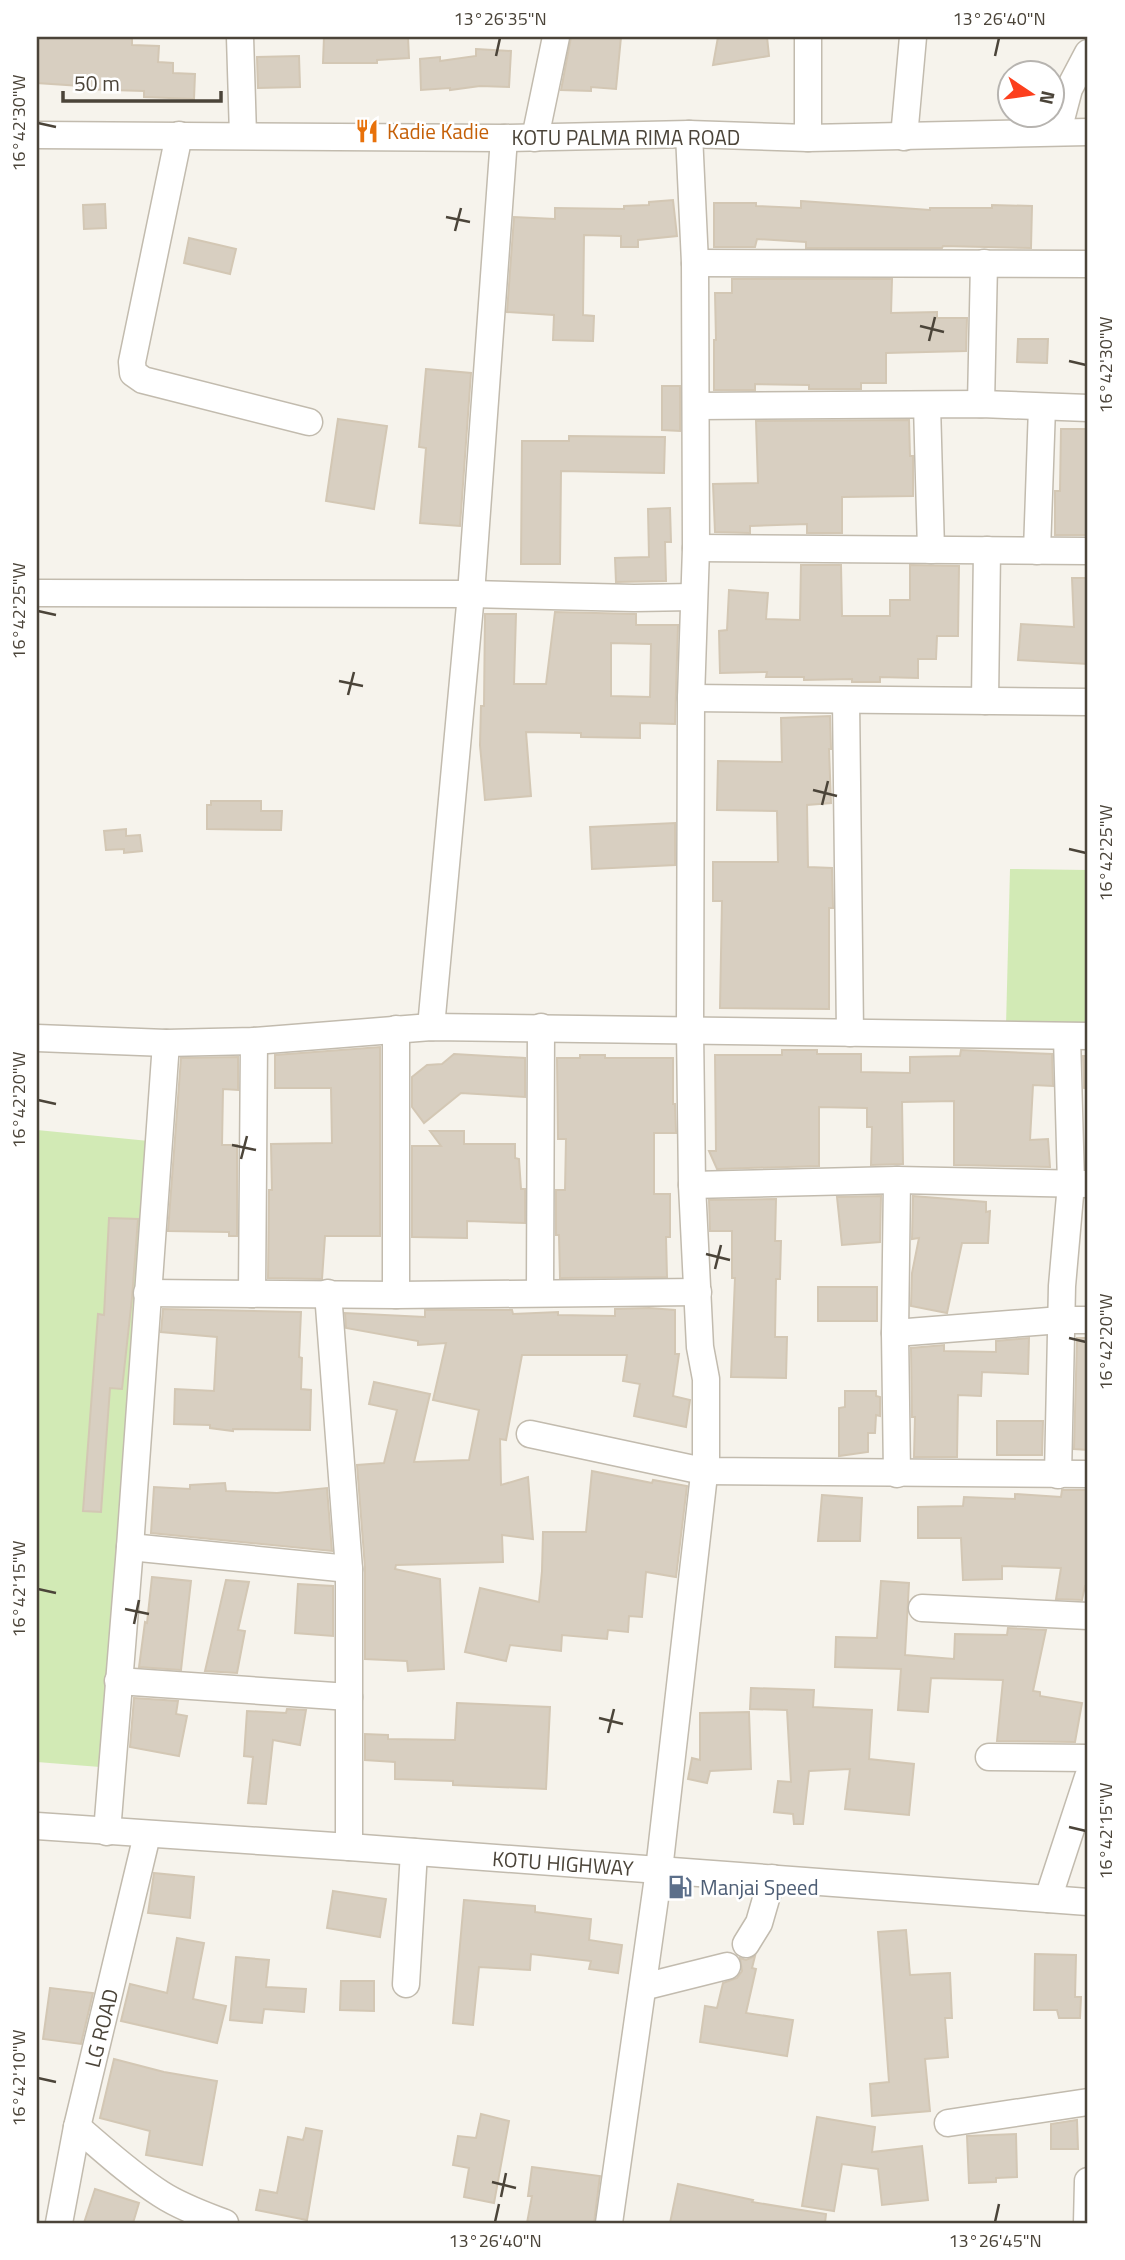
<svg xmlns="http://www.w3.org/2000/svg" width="1125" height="2260" font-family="'Titillium Web',sans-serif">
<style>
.green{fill:#d2eab5}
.building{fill:#d8cfc1;stroke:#d3c7b4;stroke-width:2;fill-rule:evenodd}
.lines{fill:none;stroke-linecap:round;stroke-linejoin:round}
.minor-casing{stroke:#c2bbae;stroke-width:29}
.minor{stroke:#fff;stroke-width:26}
.ticks{fill:none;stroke:#4b4439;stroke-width:2.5}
.labels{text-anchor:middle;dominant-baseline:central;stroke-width:5;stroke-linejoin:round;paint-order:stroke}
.food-label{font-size:21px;fill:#c56008;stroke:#fff;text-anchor:start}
.street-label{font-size:21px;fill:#4b4439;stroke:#fff}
.service-label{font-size:21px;fill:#4e5e75;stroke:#fff;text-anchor:start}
.neatline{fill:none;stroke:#4b4439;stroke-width:2.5}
.ticks-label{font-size:18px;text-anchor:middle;fill:#4b4439}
</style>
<rect width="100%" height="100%" fill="#f6f3ec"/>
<!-- green -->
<g class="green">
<path d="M1010,869L1088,870V1023L1006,1026Z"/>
<path d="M37,1130L149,1141L100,1767L37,1762Z"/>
</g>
<!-- building -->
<g class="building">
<path d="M37,37H132V45L159,46L158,62L173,63V73L195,74L194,99L144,97V91L81,89V86L37,83Z"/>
<path d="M324,37H408L409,58L377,60V63H323Z"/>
<path d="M571,37H621L616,89L591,87V91L561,90Z"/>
<path d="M718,37H767L769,56L713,65Z"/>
<path d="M476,49L511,51L509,87L480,86L450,90V88L421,90L420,59L440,57V61L476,56Z"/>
<path d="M299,56L300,87L258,88L257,57Z"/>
<path d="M673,200L677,236L638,240V247H621V236L584,235L583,315L594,316L593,341L553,340L554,315L507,312L514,217L555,219V208L624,209V206L649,205V202Z"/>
<path d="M801,201L930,210V208H992V205L1032,206L1031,248L943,246L942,248H806V242L757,239L755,247H714V203H756V206L801,208Z"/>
<path d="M105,204L106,228L84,229L83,205Z"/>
<path d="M189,238L236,249L230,274L184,263Z"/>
<path d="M732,279H892L891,313L937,312V318H967L966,351L886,353V383H861V389H809V385L755,384V390H714V340H716L715,293H732Z"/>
<path d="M1018,339H1048L1047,363L1017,362Z"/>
<path d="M426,369L471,373L460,526L420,523L426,448L419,447Z"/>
<path d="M662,386H680V431L662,430Z"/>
<path d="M338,419L387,426L374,509L326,501Z"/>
<path d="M909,420L910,456H913V496L842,497V533H807V524L750,526V533L715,532L713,484L758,483L756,421Z"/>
<path d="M1061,429H1088V535H1055V491H1060Z"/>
<path d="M569,436L665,437L664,473L561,471L560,564H521L522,441H569Z"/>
<path d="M670,508L671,542H665L666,581L616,582L615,558L649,557L648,509Z"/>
<path d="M801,565H841L842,616H890V600H910V565L959,566L958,636H937L936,659H918V678L880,677V682H852V679L804,680V677H766L767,672L720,673L719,631L727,630L729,590L768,593L766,619L800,620Z"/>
<path d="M1072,578H1088V664L1018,660L1021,624L1074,627Z"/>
<path d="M555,612L636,614V625H678L675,724L640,723V738L581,737V733L526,732L531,796L485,800L480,745L481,706H484L485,614H516L514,684H546ZM611,643L651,644L650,697L611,696Z"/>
<path d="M830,716L831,749H829L831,803L807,805L808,867L832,868L833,908H829V1009L720,1008L722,901H713V862H778L777,811L717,810L718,761L782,762L781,718Z"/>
<path d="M211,801H261V811H282L281,830L207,829V805H211Z"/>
<path d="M675,823V865L592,869L590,827Z"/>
<path d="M126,829V836L140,835L142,851L124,853V849L106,850L104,831Z"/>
<path d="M380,1047V1236H325L322,1279L268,1278L269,1190H272L271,1144L332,1143L331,1088H275V1055Z"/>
<path d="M782,1050H817V1054H861V1072L910,1073V1057L960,1056L961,1050L1052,1054L1053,1086L1033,1085L1030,1140L1048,1139L1050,1167L954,1165V1101L902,1102L903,1164L871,1165L872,1127H867V1108L819,1107V1166L717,1169L709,1151H716L715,1055H782Z"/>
<path d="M454,1054L525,1058V1097L461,1093L424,1123L412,1107V1077L427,1065L442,1064Z"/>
<path d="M580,1055H605V1058H673V1104H675L676,1133H654V1194H670V1237H666L667,1277L560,1278L559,1235H556V1190H565L566,1139H558L557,1058H580Z"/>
<path d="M1083,1056H1088V1089L1084,1088Z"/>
<path d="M238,1057V1090L223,1089L222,1145H237V1236H229V1232L168,1231L181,1058Z"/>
<path d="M430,1131H464V1144H515V1158L519,1159L521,1189H525V1223L467,1221V1238L412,1237V1146H441Z"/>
<path d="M881,1196L880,1242L842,1245L837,1197Z"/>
<path d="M913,1196L986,1202V1212L990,1211L988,1243H962L947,1313L911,1306L912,1273L919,1238L912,1239Z"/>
<path d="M776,1199L775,1241H781L780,1279H776L775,1337H787L786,1378L731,1377L735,1278H732V1231H710L709,1200Z"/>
<path d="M109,1218L138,1219L132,1298L122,1389L110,1388L101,1512L83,1511L98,1314L104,1315Z"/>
<rect x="818" y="1287" width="59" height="34"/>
<path d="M649,1308L675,1310V1354H679L673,1396L690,1400L686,1427L634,1416L640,1384L623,1381L627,1355H522L506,1440L500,1439L501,1485L528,1477L533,1539L502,1535L503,1562L396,1565L395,1569L440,1579L444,1669L408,1671L407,1661L365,1659V1568L357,1465L384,1463L397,1410L369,1404L374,1382L430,1394L414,1462L469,1460L479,1410L433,1400L446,1343L418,1345V1341L346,1328L345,1313L425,1317V1310H512L513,1314L558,1312V1315L615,1316V1309Z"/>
<path d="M163,1309L301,1312L299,1357L302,1358L301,1389L311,1390L310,1430L233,1429V1431L210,1428V1425L174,1424L175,1389L214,1391L217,1337L161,1332Z"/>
<path d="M1029,1338L1028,1374L982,1372L981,1396L958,1395L957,1457H914L915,1417H912L911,1348L944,1345V1351L996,1352V1341Z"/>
<path d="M1077,1338H1088V1450L1074,1449Z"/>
<path d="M845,1391H876V1396L880,1397V1416L876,1415L875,1433H868V1452L839,1456V1408L845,1407Z"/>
<path d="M997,1421H1043L1042,1455H997Z"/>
<path d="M592,1471L652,1483L653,1480L687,1486L676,1577L646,1572L642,1617L629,1616L628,1632L608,1630L607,1639L562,1635L561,1651L510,1645L506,1661L465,1652L480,1588L539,1602L542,1571L543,1532H586Z"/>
<path d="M225,1483L226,1491L277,1493L327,1488L332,1551L151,1533L154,1487L190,1489V1485Z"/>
<path d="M1062,1490H1088V1586H1085L1082,1600L1056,1599L1061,1568L1002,1566V1579L963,1580L961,1538H918V1507L963,1506L964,1497L1015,1499V1494L1061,1497Z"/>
<path d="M822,1495L862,1498L860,1541H818Z"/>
<path d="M152,1577L191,1581L181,1670L139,1667L145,1622L147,1623Z"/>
<path d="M226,1580L249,1582L238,1630L245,1631L237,1673L205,1671Z"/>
<path d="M881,1581L909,1583L905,1655L954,1659L955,1634L1007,1635L1008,1628L1046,1630L1033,1691L1040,1692V1696L1082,1703L1075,1742L997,1741L1003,1680L931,1678L928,1712L898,1710L901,1669L835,1667L836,1637L877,1638Z"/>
<path d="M298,1584L333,1586V1636L295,1633Z"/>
<path d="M751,1688L814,1690L813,1707L872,1710L869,1759L914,1764L909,1815L845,1809L850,1769L809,1771L803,1824H794L793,1814L774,1812L778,1781L791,1782L787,1710L750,1709Z"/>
<path d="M134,1698L178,1701L176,1714L187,1716L179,1756L130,1747Z"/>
<path d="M457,1703L550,1707L546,1789L453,1785V1781L395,1779V1762L365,1760V1734L388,1735V1739L455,1740Z"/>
<path d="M287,1709L306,1710L300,1745L273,1740L266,1804L248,1803L253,1757L244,1756L247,1711L286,1713Z"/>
<path d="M749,1712L751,1769L710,1771L707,1783L688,1779L692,1758L700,1760V1713Z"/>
<path d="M154,1873L194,1877L190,1918L148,1913Z"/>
<path d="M333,1891L386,1899L380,1937L327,1928Z"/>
<path d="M464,1900L535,1906V1912L591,1919L589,1940L622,1945L618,1973L589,1969L591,1961L531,1954L530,1970L479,1967L473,2025L453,2023Z"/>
<path d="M906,1930L910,1975L950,1973L952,2018H945L948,2057L925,2059L930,2111L872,2116L870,2084L889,2082L878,1932Z"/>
<path d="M177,1938L204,1943L193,1999L226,2006L217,2043L121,2021L130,1984L167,1993Z"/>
<path d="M1035,1954L1076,1955L1075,1997H1081L1080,2018H1059L1057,2010H1034Z"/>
<path d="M755,1956L752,1968L756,1969L746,2013L793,2020L787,2056L700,2042L705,2006L717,2008L723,1983L737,1978L742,1971L740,1958L746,1960Z"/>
<path d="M236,1957L269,1960L266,1987L306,1989L304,2012L264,2009L262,2023L230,2020Z"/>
<path d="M341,1981H374V2011L340,2010Z"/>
<path d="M50,1988L93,1993L81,2044L43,2039Z"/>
<path d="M114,2059L164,2072L217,2081L202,2165L146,2155L150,2131L100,2118Z"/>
<path d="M481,2114L509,2121L494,2203L464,2197L469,2168L453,2165L458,2136L476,2138Z"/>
<path d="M817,2117L875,2127L872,2152L922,2146L928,2200L882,2205L878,2169L842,2164L834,2211L802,2206Z"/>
<path d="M1077,2120L1078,2149H1051V2124Z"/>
<path d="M306,2128L322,2131L307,2220L256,2210L260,2190L277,2193L288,2137L303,2140Z"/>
<path d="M1016,2134L1017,2177L996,2178V2182L969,2183L967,2136Z"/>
<path d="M532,2167L600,2176L594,2223H527L532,2196H528Z"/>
<path d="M678,2184L753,2200L752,2202L826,2214L825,2223H670Z"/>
<path d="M95,2189L139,2203L133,2223H84Z"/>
</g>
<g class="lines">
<!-- minor casing -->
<g class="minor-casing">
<g id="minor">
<path d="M240,37L243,135"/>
<path d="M1058,131L1069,89L1088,53"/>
<path d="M37,135L504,138L689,134L808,138L1088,132"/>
<path d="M179,135L132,362L133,373L143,380L309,422"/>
<path d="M904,137L913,37"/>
<path d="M535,138L556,37"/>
<path d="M808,138V37"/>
<path d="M695,263L1088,264"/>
<path d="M981,404L984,263"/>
<path d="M927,405L931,550"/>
<path d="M696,406L981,404L1088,408"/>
<path d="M696,548L1088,551"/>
<path d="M1037,551L1042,407"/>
<path d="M37,593L471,594L634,598L693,597"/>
<path d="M691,698L1088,702"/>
<path d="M846,700L850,1033"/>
<path d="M985,701L987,550"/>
<path d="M431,1027L471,594L504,138"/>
<path d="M37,1038L166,1043L254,1041L431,1027L1088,1036"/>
<path d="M897,1180L895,1333L897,1474"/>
<path d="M692,1185L897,1180L1087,1184"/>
<path d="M147,1293L396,1295L698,1292"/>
<path d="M328,1293L349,1569V1847"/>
<path d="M540,1293L541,1027"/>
<path d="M252,1294L254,1041"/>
<path d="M396,1295V1029"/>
<path d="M895,1333L1061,1320H1088"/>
<path d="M530,1434L703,1471L1088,1474"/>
<path d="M1058,1475L1062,1286L1071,1184L1067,1037"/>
<path d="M130,1547L349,1569"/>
<path d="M922,1608L1088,1616"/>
<path d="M118,1681L349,1697"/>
<path d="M989,1757L1088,1758"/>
<path d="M37,1826L349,1847L1088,1902"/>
<path d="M107,1832L130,1547L166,1043"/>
<path d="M1048,1899L1088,1777"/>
<path d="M746,1944L759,1923L772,1878"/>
<path d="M406,1984L414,1852"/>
<path d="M643,1987L727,1966"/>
<path d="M948,2123L1088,2102"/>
<path d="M77,2127C104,2150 131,2175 161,2194C181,2207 204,2215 225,2223"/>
<path d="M59,2223L77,2127L147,1835"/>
<path d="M609,2223L659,1870L706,1457V1379L700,1347L692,1185L690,1030L691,698L696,548L695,263L689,134"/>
<path d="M1087,2223L1088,2181"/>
</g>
</g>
<!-- minor -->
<use href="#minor" class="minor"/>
</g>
<!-- ticks -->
<path class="ticks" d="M496,56L500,38M995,56L999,38M38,123L56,127M446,217L470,222M455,231L461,208M920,326L944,332M929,341L935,317M1069,361L1086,365M38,611L56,615M339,681L363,686M348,695L354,672M813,790L837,796M822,805L828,781M1069,849L1086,853M38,1100L56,1104M232,1145L256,1150M241,1159L247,1136M706,1254L730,1260M715,1269L721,1245M1069,1338L1086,1342M38,1589L56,1593M125,1609L149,1614M134,1624L139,1600M599,1718L623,1724M608,1733L614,1709M1069,1827L1086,1831M38,2078L56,2082M492,2182L516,2188M501,2197L506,2173M495,2222L499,2204M995,2222L999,2204"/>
<!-- icons -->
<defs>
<g id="restaurant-bare" transform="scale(1.89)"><path d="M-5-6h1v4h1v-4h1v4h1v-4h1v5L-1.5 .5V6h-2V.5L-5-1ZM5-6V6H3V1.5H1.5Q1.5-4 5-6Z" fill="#e8710a" stroke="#fff" stroke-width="2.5" paint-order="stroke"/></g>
<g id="fuel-bare" transform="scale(1.89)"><path d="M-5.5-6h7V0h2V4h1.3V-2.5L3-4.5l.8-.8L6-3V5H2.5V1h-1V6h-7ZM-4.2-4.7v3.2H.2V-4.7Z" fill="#5c6f8a" stroke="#fff" stroke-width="2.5" paint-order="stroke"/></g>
</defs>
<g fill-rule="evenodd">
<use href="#restaurant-bare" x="367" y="131"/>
<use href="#fuel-bare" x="680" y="1887"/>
</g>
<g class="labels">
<!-- food labels -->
<g class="food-label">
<text x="387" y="131">Kadie Kadie</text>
</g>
<!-- street labels -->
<g class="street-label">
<text x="626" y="137">KOTU PALMA RIMA ROAD</text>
<text transform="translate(563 1863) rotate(4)">KOTU HIGHWAY</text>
<text transform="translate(101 2028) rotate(-76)">LG ROAD</text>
</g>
<!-- service labels -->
<g class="service-label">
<text x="700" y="1887">Manjai Speed</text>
</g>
</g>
<!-- border -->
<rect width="1125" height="2260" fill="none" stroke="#ffffff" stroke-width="77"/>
<!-- north arrow -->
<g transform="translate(1031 94) rotate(103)"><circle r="33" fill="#ffffff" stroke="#b7b4b0" stroke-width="2"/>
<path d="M0-5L12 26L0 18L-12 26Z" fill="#fc3f1d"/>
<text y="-10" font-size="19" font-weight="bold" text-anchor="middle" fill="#4b4439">N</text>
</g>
<!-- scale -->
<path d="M63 91v10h158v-10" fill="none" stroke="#4b4439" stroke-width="3.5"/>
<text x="74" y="91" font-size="21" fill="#4b4439" stroke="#ffffff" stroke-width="5" paint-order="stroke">50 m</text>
<rect x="38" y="38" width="1048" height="2184" class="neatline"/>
<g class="ticks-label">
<text x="500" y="25">13°26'35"N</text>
<text x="999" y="25">13°26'40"N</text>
<text transform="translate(19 123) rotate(-90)" y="6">16°42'30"W</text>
<text transform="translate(1106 365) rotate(-90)" y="6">16°42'30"W</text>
<text transform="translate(19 611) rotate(-90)" y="6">16°42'25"W</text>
<text transform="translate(1106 853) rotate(-90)" y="6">16°42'25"W</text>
<text transform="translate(19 1100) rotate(-90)" y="6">16°42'20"W</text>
<text transform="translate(1106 1342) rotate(-90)" y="6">16°42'20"W</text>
<text transform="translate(19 1589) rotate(-90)" y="6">16°42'15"W</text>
<text transform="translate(1106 1831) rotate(-90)" y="6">16°42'15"W</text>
<text transform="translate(19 2078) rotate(-90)" y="6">16°42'10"W</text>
<text x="495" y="2247">13°26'40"N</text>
<text x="995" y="2247">13°26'45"N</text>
</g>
</svg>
